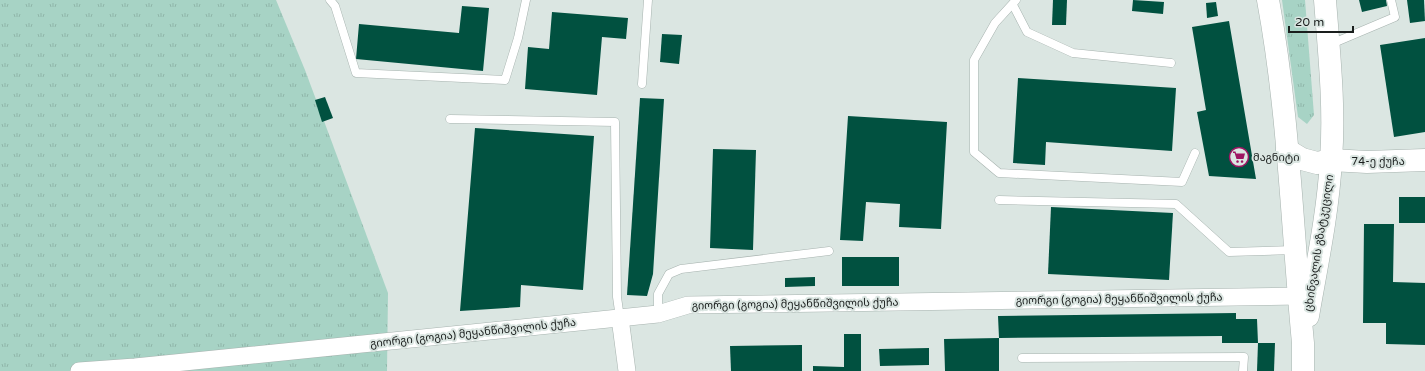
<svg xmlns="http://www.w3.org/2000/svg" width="1425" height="371" font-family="'Varela Round','Noto Sans Georgian',sans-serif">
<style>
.grass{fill:url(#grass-tufts)}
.building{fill:#015140}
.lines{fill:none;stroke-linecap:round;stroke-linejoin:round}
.lane-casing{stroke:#a7b3af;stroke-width:9}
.street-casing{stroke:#a7b3af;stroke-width:18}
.secondary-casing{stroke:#a7b3af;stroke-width:23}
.lane{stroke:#fff;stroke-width:8}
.street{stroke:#fff;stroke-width:17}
.secondary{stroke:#fff;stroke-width:22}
.labels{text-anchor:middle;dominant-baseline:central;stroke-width:4;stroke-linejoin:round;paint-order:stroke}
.poi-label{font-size:11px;fill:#1a1e1d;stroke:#dbe6e2;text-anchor:start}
.street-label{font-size:11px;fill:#1a1e1d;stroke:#dbe6e2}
</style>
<defs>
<pattern id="grass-tufts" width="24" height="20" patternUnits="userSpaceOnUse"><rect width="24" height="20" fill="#a7d3c5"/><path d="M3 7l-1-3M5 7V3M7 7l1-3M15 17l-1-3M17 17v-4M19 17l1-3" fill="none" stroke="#8fb5a9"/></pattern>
</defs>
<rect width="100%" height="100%" fill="#dbe6e2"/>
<!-- grass -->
<g class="grass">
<path d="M0,0H276L305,70L388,293L387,371H0Z"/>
<path d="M1282,0H1305L1314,115L1307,124L1298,117Z"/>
</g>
<!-- building -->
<g class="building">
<path d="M1053,0H1067L1066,25H1052Z"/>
<path d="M1133,0L1164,2L1163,14L1132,11Z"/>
<path d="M1359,0H1386L1387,6L1362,12Z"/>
<path d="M1407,0H1424L1425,21L1410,23Z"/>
<path d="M1216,2L1218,16L1207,18L1206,3Z"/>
<path d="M462,6L489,8L483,71L356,59L359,24L459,33Z"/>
<path d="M552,12L628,18L626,39L602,37L597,95L525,89L528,47L549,49Z"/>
<path d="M1229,21L1256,179L1209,176L1197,112L1206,110L1192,27Z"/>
<path d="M662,34L682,35L679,64L660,62Z"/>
<path d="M1425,38V132L1394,137L1380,45Z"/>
<path d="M1018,78L1176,88L1172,151L1046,142L1045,165L1013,163Z"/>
<path d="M325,97L333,118L322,122L315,100Z"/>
<path d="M640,98L664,99L653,274L647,296L627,295Z"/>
<path d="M848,116L947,122L941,229L899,227L900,204L866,202L863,241L840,240Z"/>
<path d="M475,128L594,136L583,290L521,285L520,307L460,311Z"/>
<path d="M713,149L756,150L753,250L710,248Z"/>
<rect x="1399" y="197" width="26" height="26"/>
<path d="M1051,207L1173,213L1169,280L1048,274Z"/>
<path d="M1364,224H1394L1393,282L1425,283V345L1386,344V323H1363Z"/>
<rect x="842" y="257" width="57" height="29"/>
<path d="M815,277V286L785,287V278Z"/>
<path d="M1236,313V319H1257L1258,343H1222V336L999,338L998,316Z"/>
<path d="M844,334H861V371H813V366L844,367Z"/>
<path d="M999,338V371H945L944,339Z"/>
<path d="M1258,343H1275L1274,371H1257Z"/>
<path d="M802,345V371H731L730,346Z"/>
<path d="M929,348V365L880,366L879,349Z"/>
</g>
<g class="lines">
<!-- lane casing -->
<g class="lane-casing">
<g id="lane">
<path d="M330,0L335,6L356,73L505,80L518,38L526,0"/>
<path d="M1016,0L995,23L974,60V152L999,173L1182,182L1195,153"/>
<path d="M1013,5L1027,32L1073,53L1171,63"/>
<path d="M1331,44L1395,17L1391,0"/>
<path d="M642,84L648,0"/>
<path d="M450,119L615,122L617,297L620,318"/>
<path d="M999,200L1176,204L1229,252L1294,250"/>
<path d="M658,314V294L669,274L681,269L829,251"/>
<path d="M1022,358L1244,357L1243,371"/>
</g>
</g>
<!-- street casing -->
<g class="street-casing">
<g id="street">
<path d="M620,318L627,371"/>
<path d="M79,371L135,367L658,314L688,305L1299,296"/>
</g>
</g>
<!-- secondary casing -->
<g class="secondary-casing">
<g id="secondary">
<path d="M1268,0C1289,113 1292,229 1303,343V371"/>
<path d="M1287,150L1302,159L1317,163L1331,160L1367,162L1425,160"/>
<path d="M1308,316C1317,264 1328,213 1331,160C1335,107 1329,53 1325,0"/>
</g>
</g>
<!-- lane -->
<use href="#lane" class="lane"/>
<!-- street -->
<use href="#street" class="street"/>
<!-- secondary -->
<use href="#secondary" class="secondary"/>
</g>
<!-- icons -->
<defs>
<g id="supermarket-ring" transform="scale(1)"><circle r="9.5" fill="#dbe6e2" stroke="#9e1562" stroke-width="1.5"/><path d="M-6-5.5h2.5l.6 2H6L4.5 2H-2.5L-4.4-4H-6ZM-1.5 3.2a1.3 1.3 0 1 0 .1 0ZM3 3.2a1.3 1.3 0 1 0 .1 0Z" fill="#9e1562"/></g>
</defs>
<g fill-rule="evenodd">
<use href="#supermarket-ring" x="1239" y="157"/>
</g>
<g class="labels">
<!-- poi labels -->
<g class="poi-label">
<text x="1253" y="157">მაგნიტი</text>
</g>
<!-- street labels -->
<g class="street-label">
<text x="1378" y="161">74-ე ქუჩა</text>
<text transform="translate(1319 243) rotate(-81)">ცხინვალის გზატკეცილი</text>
<text transform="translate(1119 299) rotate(-1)">გიორგი (გოგია) მეყანწიშვილის ქუჩა</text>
<text transform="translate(795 304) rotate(-1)">გიორგი (გოგია) მეყანწიშვილის ქუჩა</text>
<text transform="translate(473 333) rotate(-6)">გიორგი (გოგია) მეყანწიშვილის ქუჩა</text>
</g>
</g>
<!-- scale -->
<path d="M1289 26v6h64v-6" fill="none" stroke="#1a1e1d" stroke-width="2"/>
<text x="1295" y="26" font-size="12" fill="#1a1e1d" stroke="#dbe6e2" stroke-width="3" paint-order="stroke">20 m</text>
</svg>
